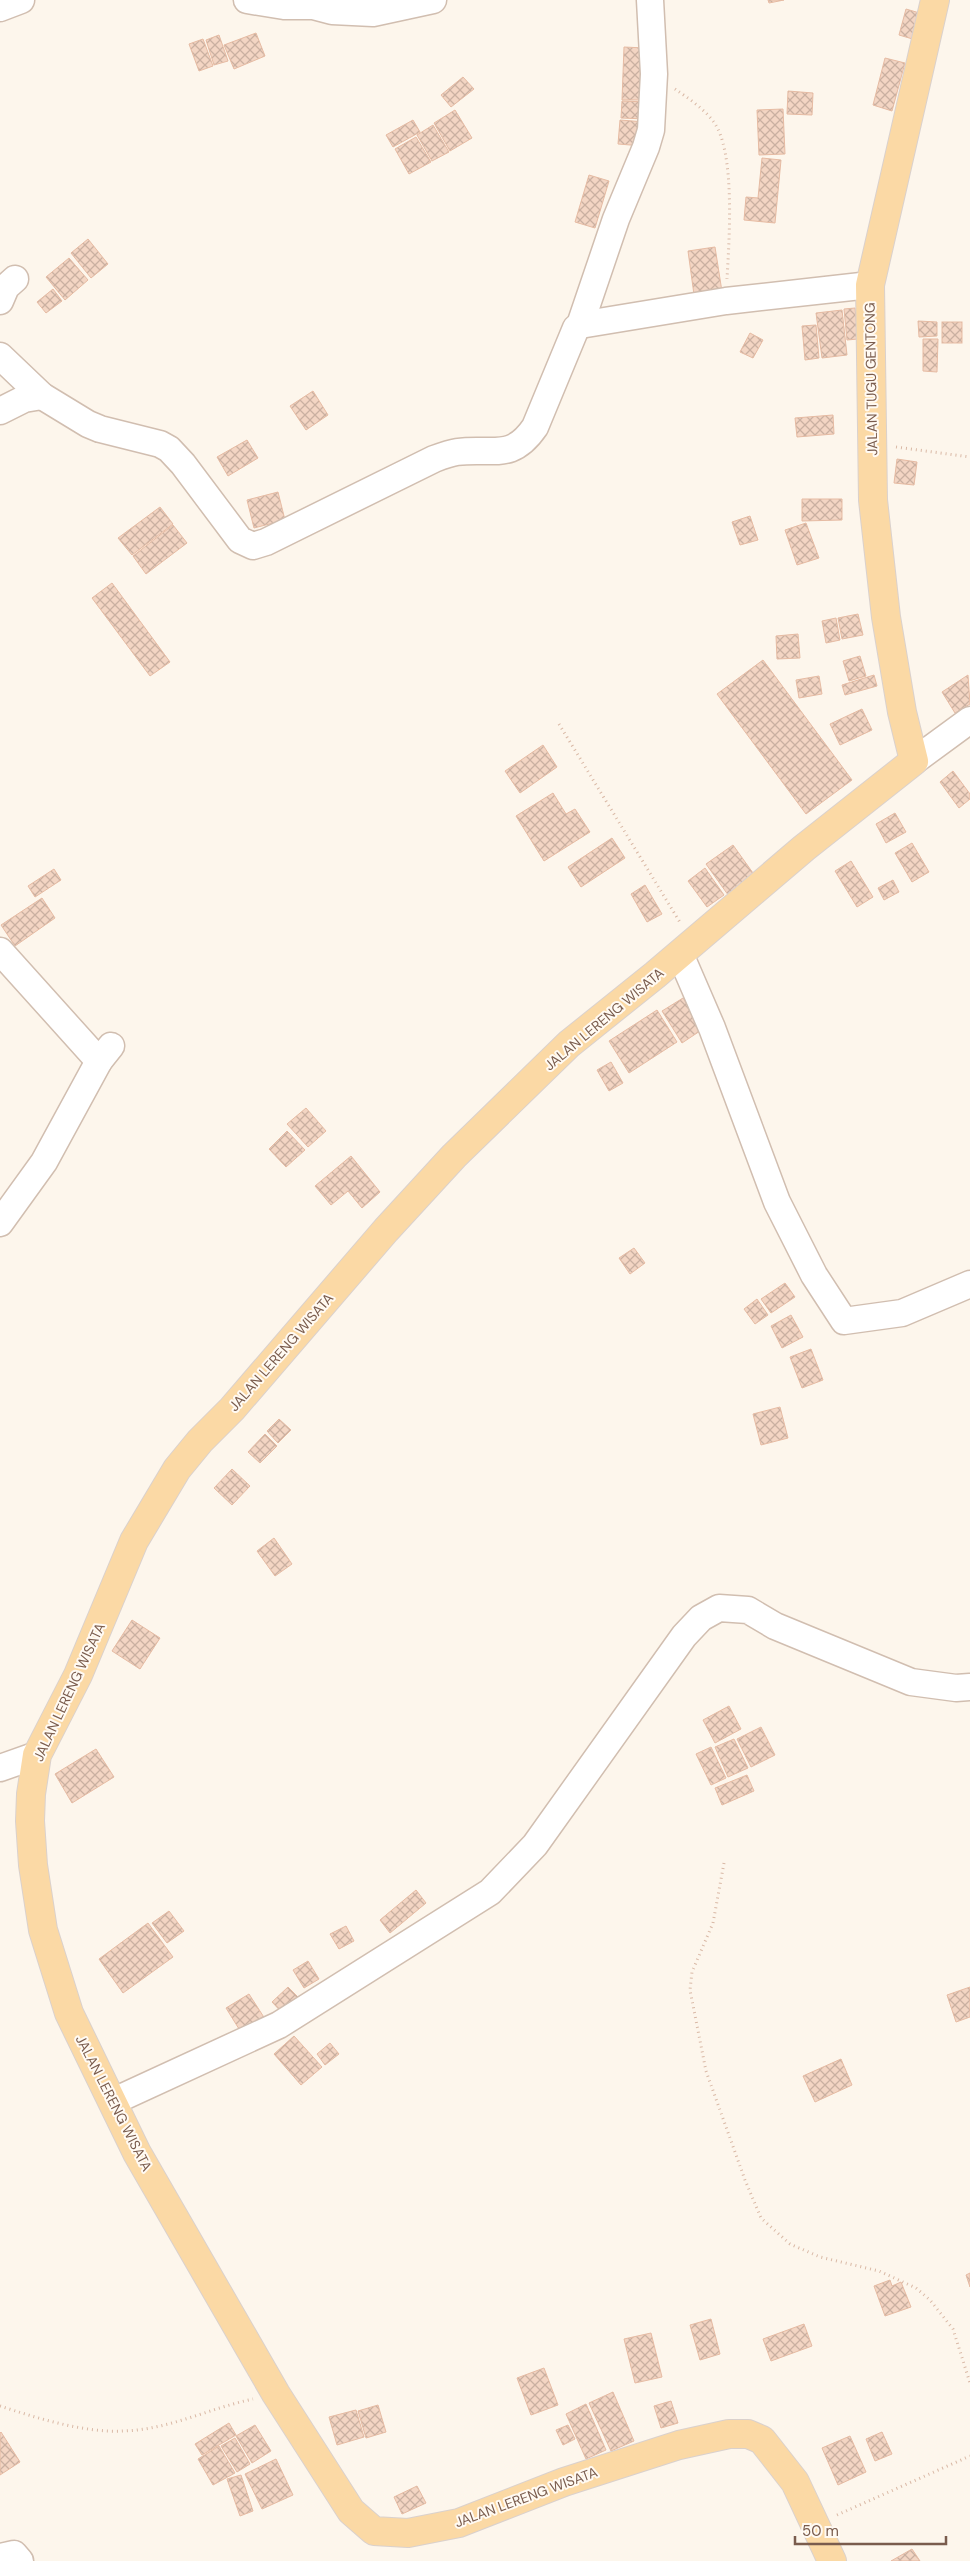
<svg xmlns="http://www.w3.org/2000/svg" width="970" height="2561" font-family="'DM Sans',sans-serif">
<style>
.building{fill:url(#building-cross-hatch);stroke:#e6bba3}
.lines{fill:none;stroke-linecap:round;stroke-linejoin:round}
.minor-casing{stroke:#d1beb0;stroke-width:29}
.major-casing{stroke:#dad1cd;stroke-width:30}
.path{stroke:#d9b8a5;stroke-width:3;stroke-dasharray:1 4;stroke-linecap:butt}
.minor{stroke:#fff;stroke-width:26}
.major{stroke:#fbd9a5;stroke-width:28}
.labels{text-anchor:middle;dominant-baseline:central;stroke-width:4;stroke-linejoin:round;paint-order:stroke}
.street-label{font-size:14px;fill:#7a5c4d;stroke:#fffaf3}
</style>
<defs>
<pattern id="building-cross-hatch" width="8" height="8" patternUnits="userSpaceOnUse" patternTransform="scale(1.25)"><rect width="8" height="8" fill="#f3d5c3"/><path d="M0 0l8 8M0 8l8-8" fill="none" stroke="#cab0a1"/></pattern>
</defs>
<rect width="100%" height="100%" fill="#fdf6ec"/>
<!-- building -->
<g class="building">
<path d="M768,0H784L769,3Z"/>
<path d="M906,9L923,14L916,40L899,35Z"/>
<path d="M256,33L265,56L234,69L224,45Z"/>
<path d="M219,35L228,61L214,65L206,40Z"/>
<path d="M203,39L213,66L199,71L189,44Z"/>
<path d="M624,47L645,48L643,100H622Z"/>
<path d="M885,58L905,63L892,111L873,105Z"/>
<path d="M463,77L474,89L451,107L441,95Z"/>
<path d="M788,91L813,93L812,115L787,114Z"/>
<path d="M622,101L647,102L646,119L621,118Z"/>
<path d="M783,109L785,154L759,155L757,110Z"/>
<path d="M455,110L472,138L450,151L434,123Z"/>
<path d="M413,120L420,132L393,147L386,135Z"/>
<path d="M620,120L645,122L643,146L618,144Z"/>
<path d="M433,125L449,152L432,161L417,135Z"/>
<path d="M416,137L431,162L409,174L395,149Z"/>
<path d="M762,158L781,160L775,223L744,220L746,197L758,198Z"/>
<path d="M589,175L609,181L595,228L575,222Z"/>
<path d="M88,239L108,264L91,278L71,253Z"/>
<path d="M715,247L723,298L695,302L688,251Z"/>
<path d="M69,258L88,280L65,300L46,277Z"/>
<path d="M53,289L62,301L46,313L37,302Z"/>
<path d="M855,308L858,339L847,340L844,309Z"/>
<path d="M842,310L847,355L822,358L816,313Z"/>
<path d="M918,321L937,322V336L919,337Z"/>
<rect x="942" y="322" width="20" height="21"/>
<path d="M816,325L819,358L805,360L802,326Z"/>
<path d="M750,333L763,340L753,358L740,352Z"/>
<path d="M923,339H938L937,372L923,371Z"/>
<path d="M313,391L328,415L306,430L290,406Z"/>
<path d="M833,415L834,434L797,437L795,418Z"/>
<path d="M247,440L258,458L228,476L217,457Z"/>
<path d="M897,459L917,462L914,485L894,483Z"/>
<path d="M278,492L285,520L254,528L247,500Z"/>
<path d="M802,499H842V520L802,521Z"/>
<path d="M160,507L173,524L132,555L118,538Z"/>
<path d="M750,516L758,540L740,545L732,522Z"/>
<path d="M806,523L819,558L797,565L785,530Z"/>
<path d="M173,525L187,543L146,574L133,556Z"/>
<path d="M112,583L170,662L150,676L92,598Z"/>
<path d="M858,614L863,635L842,639L838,618Z"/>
<path d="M836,618L840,640L826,643L822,621Z"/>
<path d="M798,634L800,658L777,659L776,636Z"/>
<path d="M860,656L866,676L849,681L843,661Z"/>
<path d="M763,660L852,780L806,814L717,694Z"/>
<path d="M874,675L877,686L845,695L842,685Z"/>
<path d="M968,675L970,704L955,713L942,692Z"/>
<path d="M819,676L822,694L799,698L796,680Z"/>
<path d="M862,709L872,730L840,745L830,724Z"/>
<path d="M543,745L557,767L520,793L505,771Z"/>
<path d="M953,771L970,794V799L959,808L940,782Z"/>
<path d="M553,793L566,814L575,809L590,832L544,861L516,816Z"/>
<path d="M895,813L906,832L886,843L876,824Z"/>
<path d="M612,838L625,858L581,887L568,867Z"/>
<path d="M912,843L929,872L912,882L895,853Z"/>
<path d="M733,845L758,880L731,899L706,864Z"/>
<path d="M851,861L873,897L857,907L835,871Z"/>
<path d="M705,868L724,895L707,907L688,881Z"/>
<path d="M54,869L61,880L35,897L28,886Z"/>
<path d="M893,880L899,892L884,900L878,888Z"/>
<path d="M645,885L662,914L647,922L631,894Z"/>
<path d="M42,898L55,918L15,946L1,925Z"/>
<path d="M683,998L703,1029L682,1043L662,1011Z"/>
<path d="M657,1010L677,1042L629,1073L609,1041Z"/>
<path d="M611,1062L623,1083L609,1091L597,1070Z"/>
<path d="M306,1108L326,1131L308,1147L287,1124Z"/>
<path d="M287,1131L305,1150L286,1167L269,1149Z"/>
<path d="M351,1156L380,1192L362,1208L348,1191L331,1205L315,1186Z"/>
<path d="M634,1248L645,1263L630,1274L619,1258Z"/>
<path d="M785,1283L795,1297L771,1313L761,1299Z"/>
<path d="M757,1299L768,1315L755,1324L744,1309Z"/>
<path d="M791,1315L803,1337L782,1348L771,1326Z"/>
<path d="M811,1349L823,1380L802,1388L790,1357Z"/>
<path d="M780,1407L788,1438L761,1445L753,1414Z"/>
<path d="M279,1419L291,1430L278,1443L267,1431Z"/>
<path d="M265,1434L277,1446L260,1463L248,1452Z"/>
<path d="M232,1469L250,1486L232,1505L214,1488Z"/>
<path d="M274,1538L292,1564L275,1576L257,1551Z"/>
<path d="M132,1620L160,1638L140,1669L112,1651Z"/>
<path d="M729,1706L741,1729L715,1743L703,1720Z"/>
<path d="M761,1727L775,1755L751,1767L737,1739Z"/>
<path d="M734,1739L748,1768L728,1777L715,1747Z"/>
<path d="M711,1747L726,1778L711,1785L696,1754Z"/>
<path d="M96,1749L114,1777L72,1803L55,1774Z"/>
<path d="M747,1775L754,1791L722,1805L715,1788Z"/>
<path d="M416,1890L426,1903L390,1933L380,1920Z"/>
<path d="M169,1911L184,1931L167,1943L152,1923Z"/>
<path d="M148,1923L173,1957L123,1993L99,1959Z"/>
<path d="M346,1926L354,1941L339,1949L330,1934Z"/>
<path d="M308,1961L319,1979L304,1988L293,1970Z"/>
<path d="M288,1987L302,2001L286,2017L272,2002Z"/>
<path d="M970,1987V2017L956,2022L947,1995Z"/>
<path d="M249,1994L267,2022L244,2037L226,2008Z"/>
<path d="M294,2036L322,2067L301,2085L274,2054Z"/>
<path d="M330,2043L339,2054L325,2065L317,2054Z"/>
<path d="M841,2059L852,2085L815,2102L803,2076Z"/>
<path d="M970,2273V2287L966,2275Z"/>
<path d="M890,2280L892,2286L901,2282L911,2307L885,2316L874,2286Z"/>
<path d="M711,2319L720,2354L700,2360L690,2325Z"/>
<path d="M804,2324L812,2346L771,2361L763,2339Z"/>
<path d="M651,2333L662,2377L635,2383L624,2339Z"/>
<path d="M544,2368L558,2405L531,2415L517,2378Z"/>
<path d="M613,2392L634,2441L611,2451L589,2403Z"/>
<path d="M671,2401L678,2423L661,2428L654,2406Z"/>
<path d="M586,2404L606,2450L586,2459L566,2414Z"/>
<path d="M378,2405L386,2432L366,2438L358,2411Z"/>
<path d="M356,2410L364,2437L337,2445L329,2417Z"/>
<path d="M229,2423L236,2435L202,2455L195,2444Z"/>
<path d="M255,2425L271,2451L252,2463L236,2436Z"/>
<path d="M568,2425L575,2439L563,2445L556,2430Z"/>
<path d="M1,2432L20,2462L0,2475V2433Z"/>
<path d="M882,2432L892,2454L875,2461L866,2439Z"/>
<path d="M850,2436L866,2472L838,2485L822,2448Z"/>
<path d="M235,2438L250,2464L237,2472L221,2446Z"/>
<path d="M219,2446L235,2473L213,2485L198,2459Z"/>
<path d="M276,2459L293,2495L262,2509L245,2474Z"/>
<path d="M241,2475L253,2511L240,2516L227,2479Z"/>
<path d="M417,2486L426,2503L402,2514L394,2497Z"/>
<path d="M912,2549L920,2561H891Z"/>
</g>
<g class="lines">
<!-- minor casing -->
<g class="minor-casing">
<g id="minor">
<path d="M247,0L284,6H313L332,11L373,13L433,0"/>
<path d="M0,8L21,0"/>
<path d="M0,301L6,287L15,279"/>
<path d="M580,325L726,301L870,285"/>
<path d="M0,356L42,396L88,424L100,429L160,444L169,449L183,464L240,540L253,546L266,542L434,459C442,456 450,453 457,452C493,447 511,462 535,427L576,328L580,325L616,219L646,147L651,130L654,74L650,0"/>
<path d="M0,411L24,399L42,396"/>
<path d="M914,761L970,720"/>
<path d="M0,951L99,1061"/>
<path d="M680,954L712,1028L777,1202L814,1275L844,1321L902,1313L970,1284"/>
<path d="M0,1223L44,1162L99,1061L111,1046"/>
<path d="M0,1768L37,1755"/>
<path d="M114,2101L279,2025L490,1892L535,1845L684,1636L701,1618L719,1608L748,1610L775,1626L911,1682L956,1688L970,1687"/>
<path d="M0,2557L14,2554L20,2561"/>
</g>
</g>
<!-- major casing -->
<g class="major-casing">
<path id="major" d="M832,2561L795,2482L762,2440L748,2434H729L679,2445L564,2482L459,2523L408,2533L374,2531L351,2511L276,2394L137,2153L69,2013L43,1930L33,1865L30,1821L31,1794L37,1755L78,1675L134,1541L177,1469L200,1441L232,1409L386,1230L454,1156L569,1044L655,975L804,848L914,761L902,712L886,617L873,500L870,285L935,0"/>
</g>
<!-- path -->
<g class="path">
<path d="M675,89C688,98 703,108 713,121C736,150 729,242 727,279"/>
<path d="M896,447L970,457"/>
<path d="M559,724L681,924"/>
<path d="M724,1863L713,1923L692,1972L690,1990L706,2071L745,2180L761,2218L790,2244L820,2257L879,2271L916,2288L930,2300L953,2329L970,2383"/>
<path d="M0,2406C37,2418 84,2433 123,2431C168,2430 210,2408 253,2399"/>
<path d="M837,2515L970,2456"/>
</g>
<!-- minor -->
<use href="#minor" class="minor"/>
<!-- major -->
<use href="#major" class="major"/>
</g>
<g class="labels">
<!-- street labels -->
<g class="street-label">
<text transform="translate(871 379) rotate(-91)">JALAN TUGU GENTONG</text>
<text transform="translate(604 1019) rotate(-40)">JALAN LERENG WISATA</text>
<text transform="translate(281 1352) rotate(-49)">JALAN LERENG WISATA</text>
<text transform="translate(69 1692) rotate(-65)">JALAN LERENG WISATA</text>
<text transform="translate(114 2103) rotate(63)">JALAN LERENG WISATA</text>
<text transform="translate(526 2497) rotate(-20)">JALAN LERENG WISATA</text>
</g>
</g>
<!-- scale -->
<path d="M795 2536v8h151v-8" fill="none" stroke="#7a5c4d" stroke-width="2.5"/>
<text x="802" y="2536" font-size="15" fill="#7a5c4d" stroke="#fffaf3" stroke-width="4" paint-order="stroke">50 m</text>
</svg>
